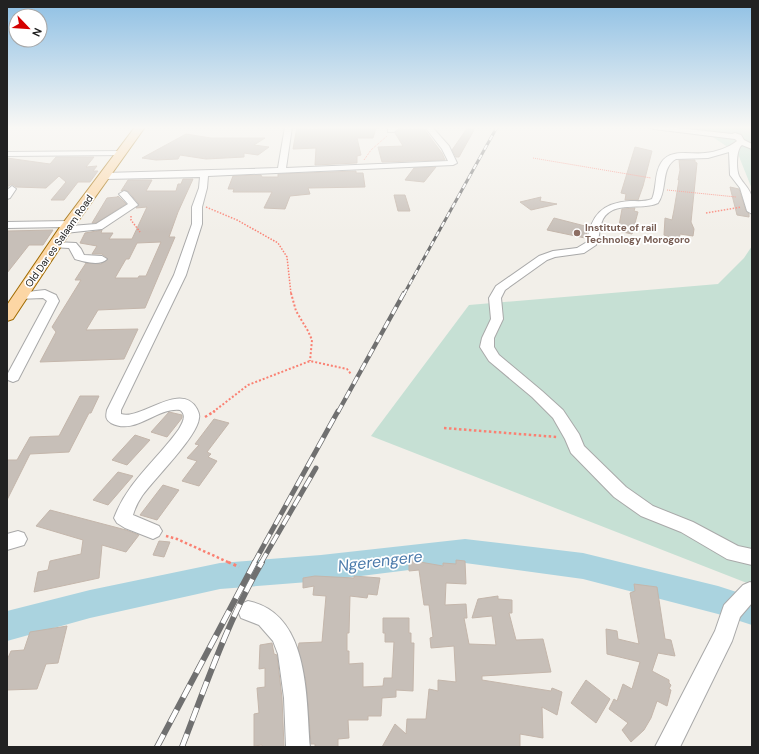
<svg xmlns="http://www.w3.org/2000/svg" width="759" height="754" font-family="'DM Sans',sans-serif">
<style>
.wetland{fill:#c6e0d4}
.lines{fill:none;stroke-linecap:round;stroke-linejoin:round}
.river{fill:#aad3df;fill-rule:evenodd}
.building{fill:#c7bfb8;stroke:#c4b6ab;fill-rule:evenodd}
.minor-casing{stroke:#a9a9a9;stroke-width:2}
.major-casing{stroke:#a06b00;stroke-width:2}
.path-far4{stroke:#fa8072;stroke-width:1;stroke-dasharray:1 1;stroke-linecap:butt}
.path-far3{stroke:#fa8072;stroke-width:1.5;stroke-dasharray:1.5 1.5;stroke-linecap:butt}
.path-far2{stroke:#fa8072;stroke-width:2;stroke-dasharray:2 2;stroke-linecap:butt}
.path-far1{stroke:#fa8072;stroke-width:2.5;stroke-dasharray:2.5 2.5;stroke-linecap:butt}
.path{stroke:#fa8072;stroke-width:3;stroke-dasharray:3 3;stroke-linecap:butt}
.minor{fill:#fff;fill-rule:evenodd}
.major{fill:#fcd6a4;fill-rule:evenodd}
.rail-far3-casing{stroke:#707070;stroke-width:3}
.rail-far2-casing{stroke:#707070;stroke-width:4.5}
.rail-far1-casing{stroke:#707070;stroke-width:5}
.rail-casing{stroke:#707070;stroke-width:6}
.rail-far3{stroke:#fff;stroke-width:2;stroke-dasharray:5.5;stroke-linecap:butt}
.rail-far2{stroke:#fff;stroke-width:3;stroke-dasharray:8;stroke-linecap:butt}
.rail-far1{stroke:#fff;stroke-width:3.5;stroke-dasharray:11;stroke-linecap:butt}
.rail{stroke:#fff;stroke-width:4.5;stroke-dasharray:14;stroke-linecap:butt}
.education-dot{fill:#8d6e63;stroke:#fff;stroke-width:1.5}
.labels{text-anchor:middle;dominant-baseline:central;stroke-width:3.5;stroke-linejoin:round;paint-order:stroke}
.far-education-label{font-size:10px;font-weight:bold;fill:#785e54;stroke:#fff;text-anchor:start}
.far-street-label{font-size:10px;fill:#222;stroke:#fff}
.near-water-label{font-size:16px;font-style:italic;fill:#4a7aab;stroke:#fff}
</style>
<rect width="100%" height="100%" fill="#f2efe9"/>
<!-- wetland -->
<g class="wetland">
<path d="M698,127H752V189L738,154Z"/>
<path d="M752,246V585L371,436L469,305L718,284L744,258Z"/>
</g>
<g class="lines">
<!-- river -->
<path class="river" d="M465,539L583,553L718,586L752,597V625L718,614L583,579L465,563L321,581L220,589L90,618L7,641V611L90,590L220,563L321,555Z"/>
</g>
<!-- building -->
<g class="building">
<path d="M297,127H307L306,130L361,127L362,129L376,128L373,138H357L361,155L357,156V163L315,165L316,148L293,149Z"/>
<path d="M468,127L474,130L459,157H456L452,150Z"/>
<path d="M424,129L442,153L445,160L382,162L378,147L403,146L395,133L400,130Z"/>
<path d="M186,134L211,138H265L254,145L269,147L258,155L244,153V157L206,159L180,155L178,159L156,160L142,158Z"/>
<path d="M635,147L652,151L643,186L638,200H625L626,194L621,193Z"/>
<path d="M56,157H94L86,167L97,166L93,171H98L90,182H78L64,200H51L66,182L59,176L46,188L16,187L12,184L7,187V158L50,164Z"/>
<path d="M679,160H695V162L697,163L691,222L694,229L693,236L680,234L679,243L670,241V237L664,235L665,218L672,220L674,210L679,180H678L680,170Z"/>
<path d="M436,167L424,182L405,180L414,168Z"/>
<path d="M356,171V173H363L365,187L308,188L310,194L290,196L285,209L264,208L272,192H233L234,189H228L233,176L261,175L262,177H278V174Z"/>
<path d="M183,179H193L178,212L169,237H175L145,308L98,310L86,330L138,329L124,359L40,362L56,332L52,327L81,280H75L86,263L101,264L108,259L102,254H92L97,246L80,243L85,233L102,230L101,233H113L109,239H132L147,207L136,208L139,204L128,191L124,190L121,191L128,180H152L146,191H176L178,184H181ZM161,242L146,276H139L138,278H115L126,259H129L137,243Z"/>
<path d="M730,187L739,189L746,211L749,214V217L737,215Z"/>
<path d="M394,195H405L410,211H398Z"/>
<path d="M118,196L126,204L96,223H92L107,198L117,197Z"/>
<path d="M541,197L540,201L557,204L531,210L520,202Z"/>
<path d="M635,208L634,211L638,212L632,234L618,231L622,209Z"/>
<path d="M554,218L589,227L585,238L547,230Z"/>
<path d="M53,230L43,245H29L7,273V231Z"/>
<path d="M80,396H99L91,413H89L70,450L69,452L30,454L7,500V460H17L30,437L59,436Z"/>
<path d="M169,412L182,415V418L167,437L151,432Z"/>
<path d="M214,419L229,423L207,452L211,454L208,457L217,461L199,486L182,481L197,461L187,458L199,445L195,444Z"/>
<path d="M135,435L150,440L127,465L112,460Z"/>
<path d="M118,472L133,476L108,505L93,500Z"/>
<path d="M163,485L179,490L157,520L140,515Z"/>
<path d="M50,510L126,530L139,535L126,552L102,545L99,578L34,592L38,572L48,570L50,561L81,554L83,540L36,526Z"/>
<path d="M159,541L170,542L164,557L153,555Z"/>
<path d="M409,560H420V562L443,566V563L456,564V560L465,561L466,584L446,583L445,605L466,604L467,618H464L469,644L496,645L492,616L472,618L478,599L498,596V599L512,600V613H509L516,640L543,639L551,672L482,676V680L551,691L552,688L562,692L557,715L542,707L543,738L520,734V747H382L395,724L406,734L407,719H426L429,689L438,691V680L456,682L454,646L431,648L430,638L433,637L429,605H424L419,570L409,571Z"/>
<path d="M315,576L354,578V576L380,578L377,595L368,594L367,598L350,596L349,633H347V651H349V664L363,663V687L383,686L384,678H392L394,642H385V633H383V618H409V633H411V643H414L413,691L396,690V697L382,698L381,716H368V720H348L349,738L338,739V747H315V744H311L306,682L298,649L299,643L322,642L326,596L313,595L314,586L303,588V578Z"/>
<path d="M634,584L657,587L665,639L671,640L675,656L658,653L652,671L669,680V683L671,685L669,689L671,690L667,706L657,701L651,718L644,730L631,742L622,730L628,723L609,709L614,699L617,701L623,684L632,689L640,662L607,654L606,629L617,631L618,639L639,644L630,593L635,591Z"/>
<path d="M67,626L58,663L46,664L37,689L7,690V660L11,651L24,650L30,632Z"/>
<path d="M272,643L274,654L277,655L282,698L284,747H262V745L254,746V714L259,713L257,688L265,687V668L259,669L260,645Z"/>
<path d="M586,680L610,699L596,723L571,703Z"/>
</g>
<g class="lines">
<!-- minor casing -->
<g class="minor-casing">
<g id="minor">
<path d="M285,127H292L286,168L448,161L442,149L425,127H432L449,146L457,163L453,165L208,176L207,188L202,207V224L186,275L121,410V414C140,421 181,380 197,409C198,411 200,415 199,418C198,436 154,479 142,496C138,502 135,508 133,515L159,526L162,531L159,536L153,539L125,528L117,523L114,518C128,481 157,460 179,429C183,422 187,415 180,410C157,407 135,436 111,423C105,419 106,416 107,410L174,275L192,224V207L199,188L200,177L105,179L101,176L105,173L278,168Z"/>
<path d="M392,127H401L394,132H388V128Z"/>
<path d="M650,127H670L732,134L735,133L741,135L744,140L752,144V149L742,145C736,149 736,169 739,176C743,184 750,188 752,198C753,203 752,209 752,214L747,211L740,188L730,175L729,152L708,158L676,159C660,168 668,189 658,203C642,211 614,200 603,219C599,227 600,238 596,245L584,253L555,257L547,260L505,290L501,298L503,319L494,338V347L499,355L542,391L563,410L579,434L584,446L626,487L653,506L693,522L738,546L752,549V565L727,559L681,532L641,516L614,497L571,453L565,439L553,418L532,397L489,361L480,347L482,338L491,319L489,298L496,286L539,256L553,251L577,248L587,242C591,215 602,203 630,201C637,201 645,202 652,199C657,188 654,174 661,163C670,148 691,155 705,153C716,152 728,148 737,141L735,139L654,129Z"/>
<path d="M121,151L125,153L124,155L7,156V152Z"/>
<path d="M12,186L16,189L10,198L7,199V190Z"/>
<path d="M124,191L127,192L138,205L102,229L65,233L60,230L65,227L7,228V222L69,221L74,224L71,226L96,224L128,204L119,194Z"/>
<path d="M55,242L76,243L81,249L84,255L102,256L107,259C101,266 84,262 75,259L69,248L51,247L50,245Z"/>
<path d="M45,290L56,295L59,301L18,380L13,382L8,380L7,375L47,301L43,298L18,299L16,296L18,293Z"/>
<path d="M18,531L24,533L27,539L24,545L7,550V534Z"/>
<path d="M750,582L752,583V603L740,617L732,641L680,747H655L715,631L724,605L743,585Z"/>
<path d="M248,601C310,613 306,698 310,747H286L284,698L278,654L273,641L259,625L241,618L238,611L241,604Z"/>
</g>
</g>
<!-- major casing -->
<g class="major-casing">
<path id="major" d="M135,127H145L71,231L13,319L7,321V305L60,227Z"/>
</g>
<!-- path-far4 -->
<g class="path-far4">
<path d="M533,158L651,178"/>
<path d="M364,160L371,150L387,136"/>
<path d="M667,190L736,197"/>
</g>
<!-- path-far3 -->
<g class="path-far3">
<path d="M206,207L237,220L278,243L287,257L291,294"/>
<path d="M706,213L741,207"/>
<path d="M131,216V220L140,232"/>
</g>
<!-- path-far2 -->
<g class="path-far2">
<path d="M291,293L296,311L308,331L312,340L310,361"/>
<path d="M213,412L248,385L310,361L347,369L351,374"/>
</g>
<!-- path-far1 -->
<g class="path-far1">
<path d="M205,417L215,411"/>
<path d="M444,428L557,437"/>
<path d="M166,536L177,539L230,563"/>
</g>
<!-- path -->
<path class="path" d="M228,562L239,567"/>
<!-- minor -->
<use href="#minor" class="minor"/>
<!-- major -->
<use href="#major" class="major"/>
<!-- rail-far3 casing -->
<g class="rail-far3-casing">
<path id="rail-far3" d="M404,294L497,127"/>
</g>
<!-- rail-far2 casing -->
<g class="rail-far2-casing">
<path id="rail-far2" d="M338,412L404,293"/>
</g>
<!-- rail-far1 casing -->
<g class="rail-far1-casing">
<g id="rail-far1">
<path d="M254,563L338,411"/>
<path d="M261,563L316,468"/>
</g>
</g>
<!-- rail casing -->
<g class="rail-casing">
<g id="rail">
<path d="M157,747L255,562"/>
<path d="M182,747C206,685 228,620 262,562"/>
</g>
</g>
<!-- rail-far3 -->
<use href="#rail-far3" class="rail-far3"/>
<!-- rail-far2 -->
<use href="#rail-far2" class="rail-far2"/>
<!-- rail-far1 -->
<use href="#rail-far1" class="rail-far1"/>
<!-- rail -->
<use href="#rail" class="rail"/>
</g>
<!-- sky -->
<linearGradient id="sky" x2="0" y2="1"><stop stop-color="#8fc0e4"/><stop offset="0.55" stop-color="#f9f8f5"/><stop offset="1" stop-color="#f9f8f5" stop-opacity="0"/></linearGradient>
<rect width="759" height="232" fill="url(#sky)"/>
<!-- markers -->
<circle class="education-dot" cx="577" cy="233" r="4"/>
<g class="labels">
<!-- far-education labels -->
<g class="far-education-label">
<text x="585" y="227">Institute of rail<tspan x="585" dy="12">Technology Morogoro</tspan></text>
</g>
<!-- far-street labels -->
<g class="far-street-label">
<text transform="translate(59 241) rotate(-55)">Old Dar es Salaam Road</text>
</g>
<!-- near-water labels -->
<g class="near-water-label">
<text transform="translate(380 561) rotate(-7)">Ngerengere</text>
</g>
</g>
<!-- border -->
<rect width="759" height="754" fill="none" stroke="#222222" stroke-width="16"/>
<!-- north arrow -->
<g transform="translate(28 28) rotate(115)"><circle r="19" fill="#ffffff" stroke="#a7a7a7"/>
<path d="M0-3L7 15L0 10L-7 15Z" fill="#d40000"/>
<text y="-6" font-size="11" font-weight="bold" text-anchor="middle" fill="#222222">N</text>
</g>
</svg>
